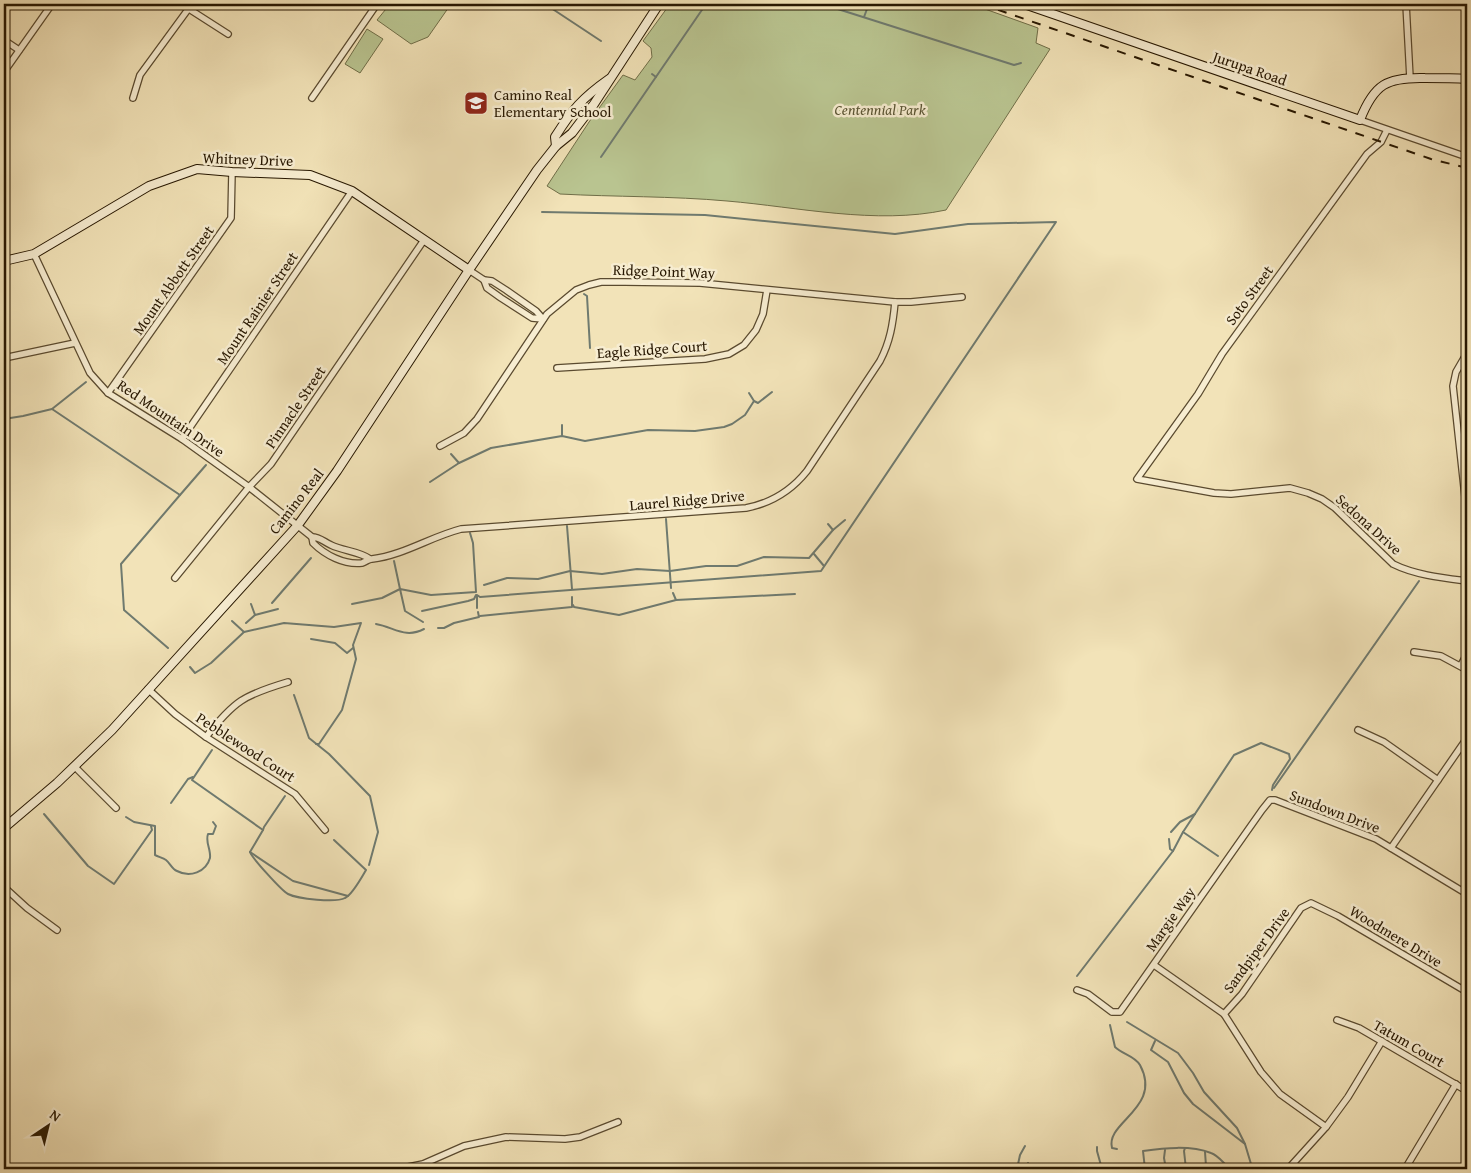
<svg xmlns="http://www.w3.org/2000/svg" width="1471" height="1173" font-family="'Gentium Book Plus',serif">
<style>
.green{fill:#b9c490;stroke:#706e48}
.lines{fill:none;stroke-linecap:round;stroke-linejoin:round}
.stream{stroke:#6f7a6f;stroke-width:2}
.street-casing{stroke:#5a4a2f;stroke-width:8}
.secondary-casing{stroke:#271701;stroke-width:10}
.street{stroke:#f7edd1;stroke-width:5.5}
.secondary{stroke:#f7edd1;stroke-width:8}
.rail{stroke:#271701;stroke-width:2;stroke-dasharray:9 9;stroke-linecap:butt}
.labels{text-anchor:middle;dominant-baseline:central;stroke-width:5;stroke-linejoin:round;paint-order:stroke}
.street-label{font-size:15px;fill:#271701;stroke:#f7edd1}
.poi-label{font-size:15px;fill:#271701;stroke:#f7edd1;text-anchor:start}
.park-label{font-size:15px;font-style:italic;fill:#5a5433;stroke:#f7edd1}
</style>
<rect width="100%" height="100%" fill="#f2e3b8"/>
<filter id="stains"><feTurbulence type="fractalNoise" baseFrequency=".004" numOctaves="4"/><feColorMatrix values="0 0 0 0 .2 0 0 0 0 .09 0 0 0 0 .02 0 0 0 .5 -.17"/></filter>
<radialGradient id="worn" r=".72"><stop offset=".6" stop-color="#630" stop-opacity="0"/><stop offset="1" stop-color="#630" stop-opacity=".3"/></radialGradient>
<!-- green -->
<g class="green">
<path d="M390,4H451L428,37L411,44L377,20Z"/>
<path d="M670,4H971L1038,28L1036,43L1050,49L946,210C876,225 798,207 727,201C672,196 615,197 560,194L547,186L589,122L623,75L635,80L652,57L651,48L643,41Z"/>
<path d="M367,29L383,39L360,73L345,64Z"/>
</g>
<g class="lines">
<!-- stream -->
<g class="stream">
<path d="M545,4L601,41"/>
<path d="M822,4L1014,65L1021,63"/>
<path d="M864,17L867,9"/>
<path d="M652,74L656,77"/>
<path d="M601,157L706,4"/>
<path d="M584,294L587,296L590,348"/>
<path d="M749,393L754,401"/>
<path d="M52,409L180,495L206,465"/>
<path d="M4,419L23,416L52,409L86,382"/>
<path d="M562,435V425"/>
<path d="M459,463L491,448L562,436L585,441L648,430L695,431L724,427L732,424L745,415L754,401L758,403L772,392"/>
<path d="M430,482L459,463L451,454"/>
<path d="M666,519L671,588"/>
<path d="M828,524L833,530"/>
<path d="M567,526L572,589"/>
<path d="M814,554L824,566"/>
<path d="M484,585L507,578L538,579L570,571L602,574L637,569L670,571L706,566H737L764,557L809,558L833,530L845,520"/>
<path d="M673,593L676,600"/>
<path d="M272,603L311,558"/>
<path d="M251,604L255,615L278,609"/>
<path d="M352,604L382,598L400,589L394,561"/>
<path d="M573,605L574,607L619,615L676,600L795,594"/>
<path d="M477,608V595L480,597L821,571L1056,222L968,224L895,234L705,215L542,212"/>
<path d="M422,611L468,601L474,599L476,595"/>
<path d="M480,616L572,607V597"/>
<path d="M232,621L244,632"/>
<path d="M423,622L405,611L400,589L431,595L476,592L473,543L470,533"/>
<path d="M246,623L255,615"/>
<path d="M376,624C394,627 405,639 424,629"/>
<path d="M438,628H444L454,623L479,617L478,612"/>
<path d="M311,639L335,643L347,653L353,648"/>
<path d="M168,648L124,610L121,564L180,495"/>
<path d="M190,667L195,673L211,663L244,632L284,623L334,627L361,623L353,645L356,659L342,710L319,744H316"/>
<path d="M294,695L309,738L329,754L370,796L378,832L369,865"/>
<path d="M212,750L192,780L263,830L250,852L293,881L348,896"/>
<path d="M1274,788L1419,581"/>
<path d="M171,803L188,779L193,777"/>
<path d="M44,814L88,866L114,884L152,830L151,826"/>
<path d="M126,817L134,822L155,826V855C159,857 163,858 166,860C170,863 172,869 177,871C190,878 206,872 210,858C211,849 205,842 208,834H213L216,826L213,822"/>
<path d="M263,830L264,827L285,796"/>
<path d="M1171,832L1180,822L1195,814"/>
<path d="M1169,839L1170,849L1173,851"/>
<path d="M250,852C252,858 282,891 288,894C298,899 336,903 345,898C352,895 362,877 366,870L334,840"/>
<path d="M1218,856L1183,832L1234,755L1261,743L1289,754L1290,759L1273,785L1272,790"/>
<path d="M1077,976L1173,851L1183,832"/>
<path d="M1127,1022L1178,1053L1193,1073L1204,1092L1237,1128L1245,1144L1251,1164L1268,1169"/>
<path d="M1110,1025L1115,1047C1122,1054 1135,1056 1140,1065C1163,1108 1105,1122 1112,1148L1117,1149"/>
<path d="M1155,1041L1151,1050L1168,1062L1184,1093L1193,1104L1245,1144"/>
<path d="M1097,1147V1151L1102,1169"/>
<path d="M1185,1148L1184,1151L1186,1169"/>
<path d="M1165,1150L1164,1158L1166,1169"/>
<path d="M1205,1152L1206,1166"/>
<path d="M1017,1169L1020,1155L1025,1146"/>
<path d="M1027,1169L1028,1163"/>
<path d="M1145,1169L1143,1151C1164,1148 1190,1145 1211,1153C1217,1155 1222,1161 1226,1165"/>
</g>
<!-- street casing -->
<g class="street-casing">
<g id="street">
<path d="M1406,4L1410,78"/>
<path d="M189,9L228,34"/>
<path d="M4,40L19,50"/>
<path d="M4,72L52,4"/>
<path d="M133,98L140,75L192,4"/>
<path d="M312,98L377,4"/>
<path d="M1360,120L1467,157"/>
<path d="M1387,130L1381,142L1367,154L1222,354L1198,394L1137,479L1214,493L1231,494L1290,488L1308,493L1322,499L1335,508L1393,564C1415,575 1443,578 1467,581"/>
<path d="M34,254L90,373L108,393L182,439L249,487L312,537C320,537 324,542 331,545C343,551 359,551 370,559"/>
<path d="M469,270L484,280L492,281L506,290L536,311L543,319"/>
<path d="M484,280L487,288L501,298L532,318L543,319"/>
<path d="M1467,353L1456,372L1453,386L1467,515"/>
<path d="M4,358L75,343"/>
<path d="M557,368L705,359L729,354L744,345L756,330L763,314L767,290"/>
<path d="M108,393L231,218L232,172"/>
<path d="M182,439L352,191"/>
<path d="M440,446L464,433L477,419L547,314L576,290L589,285L601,282H625L700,283L895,302H911L962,297"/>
<path d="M312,537L313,543C325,555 344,565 362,563C366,562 368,559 372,559C404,555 430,537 461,529L746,508C772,503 791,491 807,471L880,361C890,342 893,324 895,302"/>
<path d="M175,578L249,487L271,464L424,240"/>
<path d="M1414,652L1441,656L1467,670"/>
<path d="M1461,665L1467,654"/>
<path d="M148,689L175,714L206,737L295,794L325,830"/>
<path d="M1358,730L1384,742L1438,780"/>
<path d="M206,737C234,701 244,695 288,682"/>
<path d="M75,767L116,808"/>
<path d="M1391,848L1467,738"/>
<path d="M4,887L27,908L57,930"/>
<path d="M1154,965L1224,1014L1261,1072L1280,1094L1326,1127"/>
<path d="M1077,990L1088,994L1112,1012H1120L1262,810L1270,800H1275L1376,839L1467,894"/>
<path d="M1224,1014L1242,994L1301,908L1311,903L1338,916L1467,992"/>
<path d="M1337,1020L1359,1028L1467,1091"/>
<path d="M338,1169H360"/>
<path d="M398,1169L423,1164L464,1146L506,1137L565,1139L580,1137L618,1122"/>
<path d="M1288,1169L1326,1127L1348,1097L1382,1041"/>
<path d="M1405,1169L1456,1084"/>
</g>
</g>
<!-- secondary casing -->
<g class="secondary-casing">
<g id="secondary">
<path d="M1024,4L1360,120C1374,84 1387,77 1425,78C1439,78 1453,78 1467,79"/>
<path d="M556,146L555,137C572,110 582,98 609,79"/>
<path d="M4,261L34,254L149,186L197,169L232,172L310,175L352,191L469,270"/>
<path d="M4,828L57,783L112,730L298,525L337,471L469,270L537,170L556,146L572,133L594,104L659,4"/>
</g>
</g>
<!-- street -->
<use href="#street" class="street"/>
<!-- secondary -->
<use href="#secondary" class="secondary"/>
<!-- rail -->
<path class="rail" d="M981,4L1431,159L1467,168"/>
</g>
<!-- icons -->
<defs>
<g id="school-square" transform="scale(1.25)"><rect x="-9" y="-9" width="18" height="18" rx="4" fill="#8f2418" stroke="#f7edd1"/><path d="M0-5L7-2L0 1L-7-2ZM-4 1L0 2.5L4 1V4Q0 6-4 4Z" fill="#fff"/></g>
</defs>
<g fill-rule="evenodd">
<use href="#school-square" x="476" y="103"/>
</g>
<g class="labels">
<!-- street labels -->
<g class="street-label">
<text transform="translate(1250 68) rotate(19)">Jurupa Road</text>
<text transform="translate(248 159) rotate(2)">Whitney Drive</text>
<text transform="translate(664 271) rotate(2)">Ridge Point Way</text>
<text transform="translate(173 280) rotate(-55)">Mount Abbott Street</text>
<text transform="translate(1249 295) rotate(-54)">Soto Street</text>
<text transform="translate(257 308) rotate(-56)">Mount Rainier Street</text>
<text transform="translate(652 349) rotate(-4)">Eagle Ridge Court</text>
<text transform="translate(295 407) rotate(-56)">Pinnacle Street</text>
<text transform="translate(171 418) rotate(34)">Red Mountain Drive</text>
<text transform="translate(687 500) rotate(-5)">Laurel Ridge Drive</text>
<text transform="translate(296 501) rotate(-52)">Camino Real</text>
<text transform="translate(1369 524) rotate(42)">Sedona Drive</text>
<text transform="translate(246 747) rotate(33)">Pebblewood Court</text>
<text transform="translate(1335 811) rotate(21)">Sundown Drive</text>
<text transform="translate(1170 919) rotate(-55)">Margie Way</text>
<text transform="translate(1396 936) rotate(31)">Woodmere Drive</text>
<text transform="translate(1256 950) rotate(-54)">Sandpiper Drive</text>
<text transform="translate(1409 1043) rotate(30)">Tatum Court</text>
</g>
<!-- poi labels -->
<g class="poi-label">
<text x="494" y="94">Camino Real<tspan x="494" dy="17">Elementary School</tspan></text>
</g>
<!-- park labels -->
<g class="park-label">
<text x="880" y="109">Centennial Park</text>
</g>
</g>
<!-- margin -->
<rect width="1471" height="1173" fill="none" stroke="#f2e3b8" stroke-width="20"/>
<rect x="5" y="5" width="1461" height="1163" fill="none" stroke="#271701" stroke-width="2.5"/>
<rect x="10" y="10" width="1451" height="1153" fill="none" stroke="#271701"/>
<!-- north arrow -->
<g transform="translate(48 1126) rotate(35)" stroke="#f7edd1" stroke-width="4" paint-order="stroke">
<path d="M0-4L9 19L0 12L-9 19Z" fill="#271701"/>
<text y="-8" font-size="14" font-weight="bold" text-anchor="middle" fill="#271701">N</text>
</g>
<rect width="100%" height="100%" filter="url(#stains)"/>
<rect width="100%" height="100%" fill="url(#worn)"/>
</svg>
